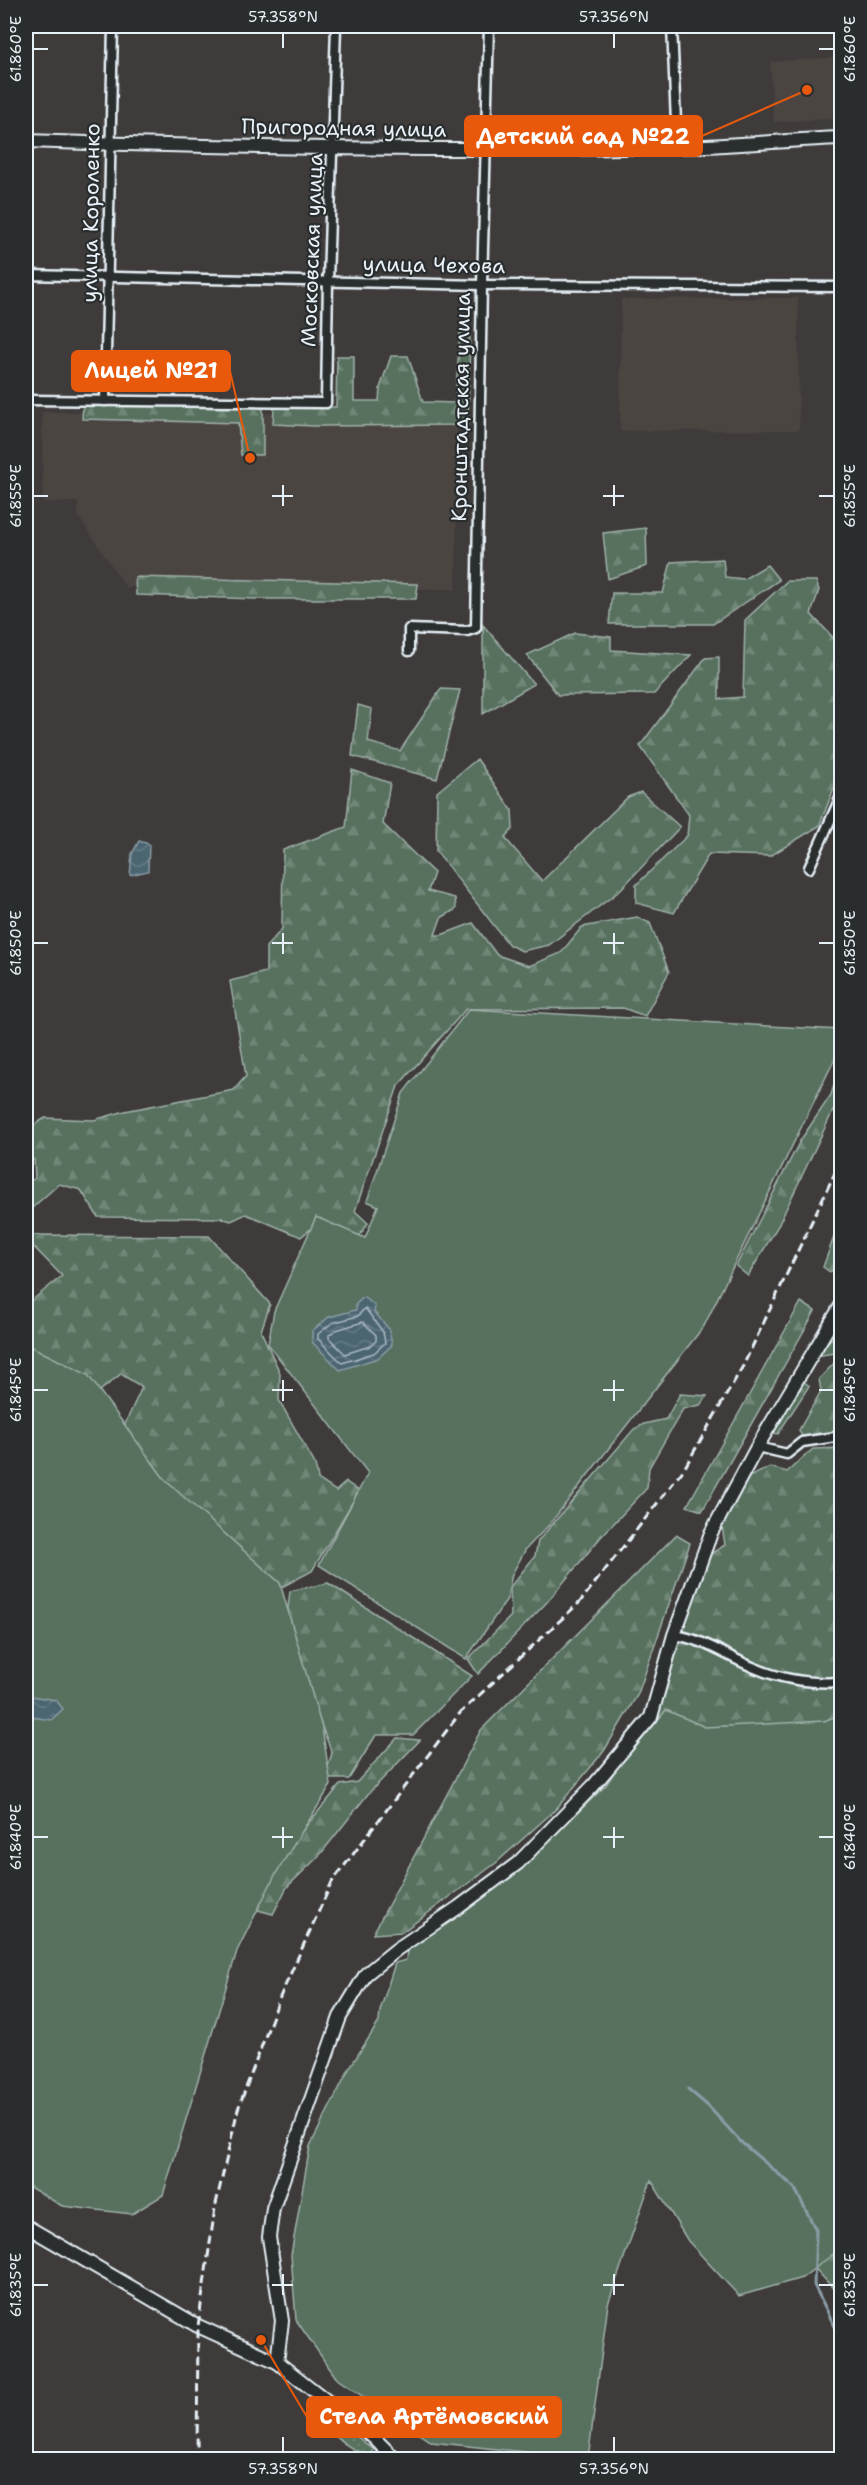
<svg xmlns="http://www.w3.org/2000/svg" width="867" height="2485" font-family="'Shantell Sans',sans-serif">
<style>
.built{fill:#4c4543}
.grass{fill:url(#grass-dots);stroke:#a0b1ab;stroke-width:1.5}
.forest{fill:url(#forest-firs);stroke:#a0b1ab;stroke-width:1.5}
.green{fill:#58715e;stroke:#a0b1ab;stroke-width:1.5}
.water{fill:url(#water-waves);stroke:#8a9da7;stroke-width:1.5}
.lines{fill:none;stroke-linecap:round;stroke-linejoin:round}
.shore{stroke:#aab9c2;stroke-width:1.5}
.stream{stroke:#8a9da7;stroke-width:3}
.street-casing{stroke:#e8f1f8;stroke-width:13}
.secondary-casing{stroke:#e8f1f8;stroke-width:16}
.street{stroke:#2a2d2e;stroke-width:8}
.secondary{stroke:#2a2d2e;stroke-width:12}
.rail{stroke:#e8f1f8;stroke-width:3;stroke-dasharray:9 4.5;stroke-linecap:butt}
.ticks{fill:none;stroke:#e8f1f8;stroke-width:2}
.labels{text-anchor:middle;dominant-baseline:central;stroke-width:4.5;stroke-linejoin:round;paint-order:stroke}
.street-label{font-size:21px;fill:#e8f1f8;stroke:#2a2d2e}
.leader{fill:none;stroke:#e8590c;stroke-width:2}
.callout-dot{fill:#e8590c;stroke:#2a2d2e;stroke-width:2}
.callout{fill:#e8590c;stroke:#e8590c;stroke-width:2}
.callout-label{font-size:22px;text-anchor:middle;font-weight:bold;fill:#fff}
.neatline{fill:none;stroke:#e8f1f8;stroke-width:2}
.ticks-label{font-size:15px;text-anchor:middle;fill:#e8f1f8}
</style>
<defs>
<pattern id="grass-dots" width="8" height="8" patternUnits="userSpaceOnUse" patternTransform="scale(1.5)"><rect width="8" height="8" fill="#58715e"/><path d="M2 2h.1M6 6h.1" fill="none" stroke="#708676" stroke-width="1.8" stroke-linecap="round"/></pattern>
<pattern id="forest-firs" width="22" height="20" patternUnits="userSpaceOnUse" patternTransform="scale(1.5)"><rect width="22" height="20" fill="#58715e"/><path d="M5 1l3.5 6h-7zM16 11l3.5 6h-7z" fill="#708676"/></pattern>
<pattern id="water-waves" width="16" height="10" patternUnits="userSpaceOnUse" patternTransform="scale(1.5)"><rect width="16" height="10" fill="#4c6571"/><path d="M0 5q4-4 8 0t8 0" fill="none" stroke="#667c86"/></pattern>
</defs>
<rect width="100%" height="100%" fill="#3e3b3a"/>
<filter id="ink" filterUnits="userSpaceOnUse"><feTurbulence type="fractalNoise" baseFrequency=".0167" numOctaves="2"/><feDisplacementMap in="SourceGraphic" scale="12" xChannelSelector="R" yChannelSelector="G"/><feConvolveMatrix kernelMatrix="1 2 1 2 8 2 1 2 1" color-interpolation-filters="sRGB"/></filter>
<g filter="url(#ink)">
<!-- built -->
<g class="built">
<path d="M841,57V118L774,122L770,62Z"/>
<path d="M798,298L799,430L620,431L621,299Z"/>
<path d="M42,412L457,414L456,589L126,587L78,516V502H43Z"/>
</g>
<!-- grass -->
<path class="grass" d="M329,2415L374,2450L371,2455C354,2453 334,2438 325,2423Z"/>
<!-- forest -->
<g class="forest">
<path d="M470,332L468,425L314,426L273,424L274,407H336L337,356H354V401H379L380,388L391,356H408L423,402L455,403L460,333Z"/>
<path d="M83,405L263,406V455H241L238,423L82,419Z"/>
<path d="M646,528L647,566L608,579L603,533Z"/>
<path d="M723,559L725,577L744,579L767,565L779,580L713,624H609L612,593H663L671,562Z"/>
<path d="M135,577L418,584L416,599H256L136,595Z"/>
<path d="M787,581H816L819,590L811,614L841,646V771L819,826L770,856L709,854L674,913L636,903V885L687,836L689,815L640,746L705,658L719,657V699L743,697L745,620Z"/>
<path d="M483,625L534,684L483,714Z"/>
<path d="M575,633L611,637V650L691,655L654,694L558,695L527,655Z"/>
<path d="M441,689L460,690L437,779L352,756L358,705L372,709L368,742L400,751Z"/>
<path d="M477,759L512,810L513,829L505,838L542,881L628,797L641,792L680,827L618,892L549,945L522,951L509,945L436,851L437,792Z"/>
<path d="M352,770L390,783L383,824L434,873L428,891L455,898L456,909L441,918L435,935H441L473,923L497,955L529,966L561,953L582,927L637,917L650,923L669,972L645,1016L623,1008L466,1009L398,1086L355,1211L368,1223L356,1241L318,1223L301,1237L246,1214L231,1221L221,1218L98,1217L81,1190L59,1184L32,1208L26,1206V1185L35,1178L34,1160L26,1156V1130L45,1118L94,1120L125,1111L234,1090L246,1076L230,981L266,972V947L282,929L283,850L346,827Z"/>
<path d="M841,1062V1094L779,1224L748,1276L736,1266L800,1141L831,1095Z"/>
<path d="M841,1218V1262L830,1272L823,1267Z"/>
<path d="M33,1235L209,1236L270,1304L261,1331L280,1373L279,1400L315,1464L318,1479L336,1491L346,1482L359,1491L312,1571L276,1590L113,1450L142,1387L121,1374L96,1394L26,1348V1305L62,1276L31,1244Z"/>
<path d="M801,1302L815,1311L702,1511L687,1506Z"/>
<path d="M841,1331V1434L805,1443L799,1430L821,1391L819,1379L840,1357L834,1353L816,1356L823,1346Z"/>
<path d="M801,1379L809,1386L778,1434L768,1432Z"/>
<path d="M680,1394L707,1396L700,1405L683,1409L649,1468L647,1488L600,1538L548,1601L478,1674L468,1659L511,1616L510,1587L535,1556L538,1541L634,1429L644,1424L666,1419Z"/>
<path d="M841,1448V1681L781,1676L681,1629L707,1556L725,1545L721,1520L735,1488L749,1477L770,1467L787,1472L813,1449Z"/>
<path d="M676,1535L690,1543L638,1694L604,1751L556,1809L496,1863L402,1932L373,1934L481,1730Z"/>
<path d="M328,1583L472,1676L413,1735H376L349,1779H324L332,1753L312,1701L283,1647L290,1591Z"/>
<path d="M676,1638C703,1643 724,1659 749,1670C779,1683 809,1685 841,1685V1723L662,1729L655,1694Z"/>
<path d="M397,1738L420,1740L368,1794L319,1856L287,1887L273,1914L258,1910L236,1873L293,1842L340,1785L357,1782Z"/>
<path d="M841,2246V2297L810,2263Z"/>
</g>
<!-- green -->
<g class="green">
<path d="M469,1009L841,1030V1046L704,1326L549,1525L526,1549L512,1574L507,1599L466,1659L319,1565L368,1473L268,1344L274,1311L316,1217L365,1238L378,1206L367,1201L403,1093Z"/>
<path d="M26,1344L88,1375L166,1481L280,1583L322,1728L331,1785L275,1875L237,1951L163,2195L132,2214L62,2206L26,2185Z"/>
<path d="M666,1710L705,1727L824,1721L841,1714V2248L802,2278L739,2296L688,2241L651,2180L608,2304L588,2459L431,2442L337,2379L296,2320L291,2255L310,2146L350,2067L379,2022L380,2011L395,1963L406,1960L407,1950L478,1902L539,1850L606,1785L615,1771L614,1766L629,1747L635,1748Z"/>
</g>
<!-- water -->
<g class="water">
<path d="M139,841L149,844L148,871L130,875L132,854Z"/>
<path d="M364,1297L375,1306L374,1312L389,1329L392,1345L378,1358L340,1370L312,1342V1331L329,1317L356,1310V1304Z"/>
<path d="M31,1696L56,1700L63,1709L51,1720L33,1717L27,1709Z"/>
</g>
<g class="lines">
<!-- shore -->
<g class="shore">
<path d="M365,1308L383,1332L385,1343L374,1353L342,1363L318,1339V1334L332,1323L358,1316Z"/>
<path d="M363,1322L376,1335V1341L370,1346L345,1354L329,1338V1335L336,1330Z"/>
</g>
<!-- stream -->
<path class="stream" d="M688,2089L708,2106L742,2143L794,2187L816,2230L814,2285L836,2329L842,2332"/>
<!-- street casing -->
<g class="street-casing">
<g id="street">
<path d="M672,26L677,147"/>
<path d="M26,275L482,285L842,287"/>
<path d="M26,400L326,403L328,281L336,26"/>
<path d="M105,401L113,26"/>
<path d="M409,651V629L467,631L476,628L482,285L489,26"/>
<path d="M809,868L842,794"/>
<path d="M757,1447L787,1454L802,1442L842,1436"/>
<path d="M674,1635C704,1639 728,1657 755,1668C783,1680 812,1684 842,1682"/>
</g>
</g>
<!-- secondary casing -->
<g class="secondary-casing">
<g id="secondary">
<path d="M26,141C243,148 461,152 679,147C733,146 787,140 842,138"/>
<path d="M26,2226L198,2326L277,2362L373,2437L396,2460"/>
<path d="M277,2362L282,2321L269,2237L273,2208L340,2017L366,1974L397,1949L459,1907L518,1863L594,1785L651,1717L674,1635L711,1533L757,1447L842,1304"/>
</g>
</g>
<!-- street -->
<use href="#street" class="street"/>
<!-- secondary -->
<use href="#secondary" class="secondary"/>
<!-- rail -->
<path class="rail" d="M197,2460L198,2326L215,2208L238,2109L280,1997L332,1882L460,1713L580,1602L684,1469L743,1366L842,1158"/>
</g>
</g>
<!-- ticks -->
<path class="ticks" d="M283,33V48M614,33V48M33,49H48M819,49H834M283,485V506M614,485V506M33,496H48M272,496H293M603,496H624M819,496H834M283,933V954M614,933V954M33,943H48M272,943H293M603,943H624M819,943H834M283,1380V1401M614,1380V1401M33,1390H48M272,1390H293M603,1390H624M819,1390H834M283,1827V1848M614,1827V1848M33,1837H48M272,1837H293M603,1837H624M819,1837H834M283,2274V2295M614,2274V2295M33,2285H48M272,2285H293M603,2285H624M819,2285H834M283,2437V2452M614,2437V2452"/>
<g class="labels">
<!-- street labels -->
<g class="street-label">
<text transform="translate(344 128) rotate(1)">Пригородная улица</text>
<text transform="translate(91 213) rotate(-89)">улица Короленко</text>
<text transform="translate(312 250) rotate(-88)">Московская улица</text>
<text transform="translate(434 265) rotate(1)">улица Чехова</text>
<text transform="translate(461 407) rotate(-89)">Кронштадтская улица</text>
</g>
</g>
<!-- callouts -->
<path class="leader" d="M807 90L702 136M250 458L230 371M261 2340L307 2417"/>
<g class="callout-dot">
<circle cx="807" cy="90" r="6"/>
<circle cx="250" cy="458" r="6"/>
<circle cx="261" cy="2340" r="6"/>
</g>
<g class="callout">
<rect x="465" y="116" width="237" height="40" rx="6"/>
<rect x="72" y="351" width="158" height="40" rx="6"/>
<rect x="307" y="2397" width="254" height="40" rx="6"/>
</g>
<g class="callout-label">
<text x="583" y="144">Детский сад №22</text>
<text x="151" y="378">Лицей №21</text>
<text x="434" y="2424">Стела Артёмовский</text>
</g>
<!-- margin -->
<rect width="867" height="2485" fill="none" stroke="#2a2d2e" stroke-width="66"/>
<rect x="33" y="33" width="801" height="2419" class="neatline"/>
<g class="ticks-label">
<text x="283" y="22">57.358°N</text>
<text x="614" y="22">57.356°N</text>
<text transform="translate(850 49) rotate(-90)" y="5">61.860°E</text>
<text transform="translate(16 49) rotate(-90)" y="5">61.860°E</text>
<text transform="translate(850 496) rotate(-90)" y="5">61.855°E</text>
<text transform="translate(16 496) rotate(-90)" y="5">61.855°E</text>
<text transform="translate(16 943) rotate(-90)" y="5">61.850°E</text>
<text transform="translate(850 943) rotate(-90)" y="5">61.850°E</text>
<text transform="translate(850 1390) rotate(-90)" y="5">61.845°E</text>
<text transform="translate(16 1390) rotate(-90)" y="5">61.845°E</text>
<text transform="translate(850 1837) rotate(-90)" y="5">61.840°E</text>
<text transform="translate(16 1837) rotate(-90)" y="5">61.840°E</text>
<text transform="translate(16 2285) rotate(-90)" y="5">61.835°E</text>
<text transform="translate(850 2285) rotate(-90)" y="5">61.835°E</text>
<text x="283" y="2474">57.358°N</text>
<text x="614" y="2474">57.356°N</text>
</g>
</svg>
